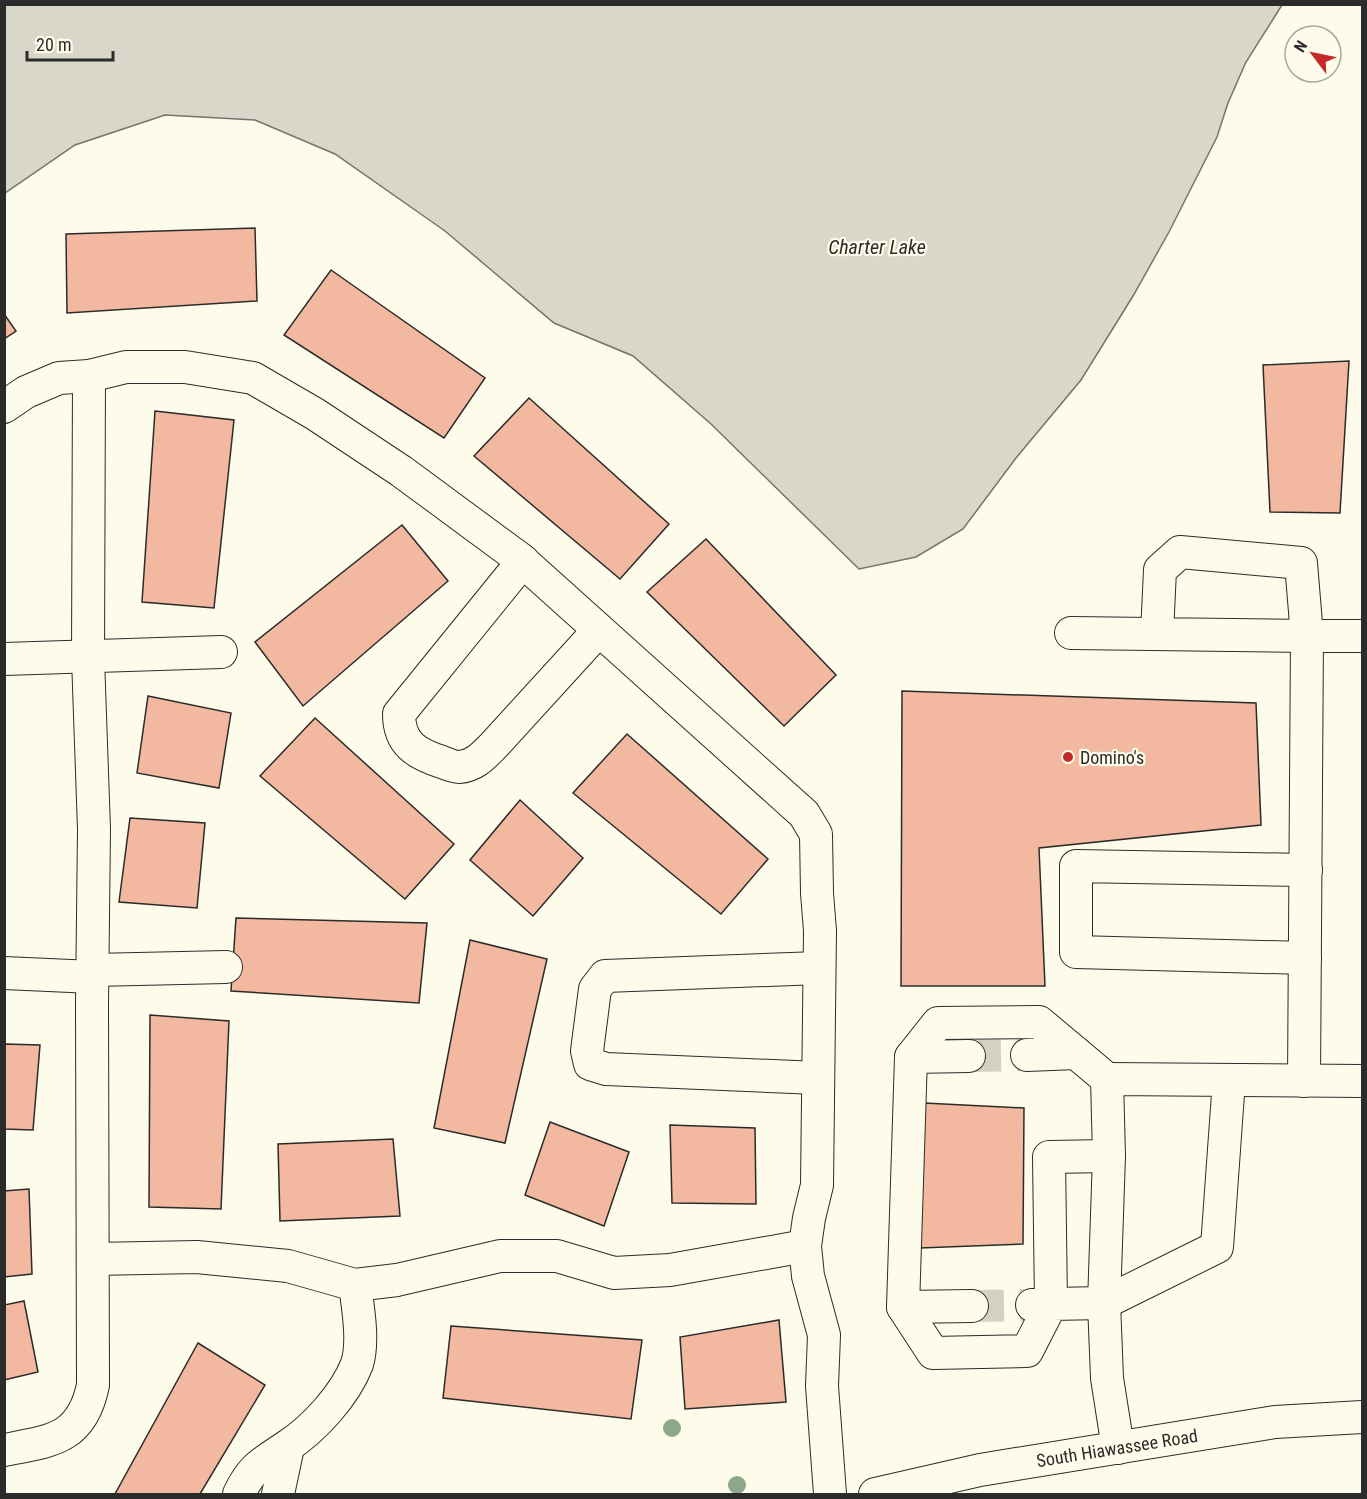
<svg xmlns="http://www.w3.org/2000/svg" width="1367" height="1499" font-family="'Roboto Condensed',sans-serif">
<style>
.water{fill:#d8d7c9;stroke:#74746e;stroke-width:1.5}
.building{fill:#f2b8a0;stroke:#2b2b2b;stroke-width:1.5}
.lines{fill:none;stroke-linecap:round;stroke-linejoin:round}
.minor-tunnel{stroke:#d3d1c4;stroke-width:32;stroke-dasharray:32 16;stroke-linecap:butt}
.minor-casing{stroke:#2b2b2b;stroke-width:34}
.minor{stroke:#fdfbea;stroke-width:32}
.tree{fill:#8ea78a}
.poi-dot{fill:#c62828;stroke:#fdfbea;stroke-width:2}
.labels{text-anchor:middle;dominant-baseline:central;stroke-width:4.5;stroke-linejoin:round;paint-order:stroke}
.poi-label{font-size:18px;fill:#2b2b2b;stroke:#fdfbea;text-anchor:start}
.street-label{font-size:18px;fill:#2b2b2b;stroke:#fdfbea}
.water-label{font-size:20px;font-style:italic;fill:#2b2b2b;stroke:#fdfbea}
</style>
<rect width="100%" height="100%" fill="#fdfbea"/>
<!-- water -->
<path class="water" d="M5,4H1282V5L1246,62L1228,103L1217,137L1169,232L1133,296L1081,380L1016,458L963,529L916,557L859,569L711,424L633,356L554,323L445,231L335,154L255,120L165,115L75,145L5,193Z"/>
<!-- building -->
<g class="building">
<path d="M255,228L257,301L67,313L66,234Z"/>
<path d="M331,270L485,378L444,438L284,335Z"/>
<path d="M4,314L16,331L4,339Z"/>
<path d="M1349,361L1340,513L1270,512L1263,365Z"/>
<path d="M529,398L669,524L620,579L474,456Z"/>
<path d="M155,411L234,420L214,608L142,602Z"/>
<path d="M402,525L448,581L303,706L255,642Z"/>
<path d="M706,539L836,675L784,726L647,592Z"/>
<path d="M902,691L1256,703L1261,825L1039,848L1045,986H901Z"/>
<path d="M148,696L231,713L219,788L137,773Z"/>
<path d="M315,718L454,844L405,899L260,776Z"/>
<path d="M627,734L768,859L721,914L573,793Z"/>
<path d="M520,800L583,858L533,916L470,860Z"/>
<path d="M130,818L205,823L197,908L119,902Z"/>
<path d="M236,918L427,923L419,1003L231,991Z"/>
<path d="M470,940L547,959L505,1143L434,1128Z"/>
<path d="M150,1015L229,1021L221,1209L149,1207Z"/>
<path d="M4,1044L40,1045L33,1130L4,1129Z"/>
<path d="M924,1103L1024,1108L1023,1244L920,1248Z"/>
<path d="M550,1122L629,1152L604,1226L525,1195Z"/>
<path d="M670,1125L755,1128L756,1204L672,1203Z"/>
<path d="M393,1139L400,1216L280,1221L278,1144Z"/>
<path d="M29,1189L32,1274L4,1277V1191Z"/>
<path d="M24,1301L38,1372L4,1380V1305Z"/>
<path d="M779,1320L786,1402L685,1409L680,1337Z"/>
<path d="M451,1326L642,1340L631,1419L443,1398Z"/>
<path d="M198,1343L265,1385L200,1494H115Z"/>
</g>
<g class="lines">
<!-- minor-tunnel -->
<g class="minor-tunnel">
<path d="M969,1056L1027,1055"/>
<path d="M972,1306L1026,1305"/>
</g>
<!-- minor casing -->
<g class="minor-casing">
<g id="minor">
<path d="M4,407L26,392L59,378L89,376L126,367H185L253,378L315,414L401,471L519,558L804,814L816,834L817,893L820,931L817,1185L809,1218L805,1246L808,1276L824,1335L822,1386L830,1494"/>
<path d="M523,561L399,714C399,744 417,754 442,762C447,764 454,767 459,767C475,766 484,755 494,745L599,630"/>
<path d="M1071,633L1307,636L1301,563L1180,552L1160,570L1157,634"/>
<path d="M4,659L221,652"/>
<path d="M1305,958L1076,952V866L1306,870"/>
<path d="M93,970L226,967"/>
<path d="M4,973L93,977"/>
<path d="M1027,1055L1076,1053"/>
<path d="M911,1057L969,1056"/>
<path d="M818,1078L606,1069L590,1064L587,1051L595,989L605,976L819,968"/>
<path d="M1107,1079L1039,1022L938,1023L911,1057L903,1307L933,1353L1027,1351L1051,1304L1104,1303L1217,1247L1229,1080"/>
<path d="M1304,1081L1307,636H1362"/>
<path d="M93,1259L197,1257L288,1266L355,1285L397,1280L500,1256H557L614,1273L670,1270L805,1246"/>
<path d="M1032,1305L1051,1304L1049,1157L1109,1156"/>
<path d="M903,1307L972,1306"/>
<path d="M1118,1448L1107,1378L1104,1303L1109,1156L1107,1079L1362,1081"/>
<path d="M4,1450C52,1441 82,1439 93,1385L92,1004L94,829L88,658L89,376"/>
<path d="M239,1494C252,1467 262,1463 286,1447C314,1429 345,1395 357,1364C364,1342 358,1308 355,1285"/>
<path d="M278,1494L288,1447"/>
<path d="M875,1494L980,1470L1275,1422L1362,1417"/>
</g>
</g>
<!-- minor -->
<use href="#minor" class="minor"/>
</g>
<!-- trees -->
<g class="tree">
<circle cx="672" cy="1428" r="9"/>
<circle cx="737" cy="1485" r="9"/>
</g>
<!-- markers -->
<circle class="poi-dot" cx="1068" cy="757" r="6"/>
<g class="labels">
<!-- poi labels -->
<g class="poi-label">
<text x="1080" y="757">Domino's</text>
</g>
<!-- street labels -->
<g class="street-label">
<text transform="translate(1117 1448) rotate(-9)">South Hiawassee Road</text>
</g>
<!-- water labels -->
<g class="water-label">
<text x="877" y="247">Charter Lake</text>
</g>
</g>
<!-- border -->
<rect width="1367" height="1499" fill="none" stroke="#2b2b2b" stroke-width="12"/>
<!-- north arrow -->
<g transform="translate(1313 54) rotate(302)"><circle r="28" fill="#fdfbea" stroke="#a9a89e" stroke-width="1.5"/>
<path d="M0-4.5L10 22L0 15L-10 22Z" fill="#c62828"/>
<text y="-9" font-size="16" font-weight="bold" text-anchor="middle" fill="#2b2b2b">N</text>
</g>
<!-- scale -->
<path d="M27 51v9h86v-9" fill="none" stroke="#2b2b2b" stroke-width="3"/>
<text x="36" y="51" font-size="18" fill="#2b2b2b" stroke="#fdfbea" stroke-width="4.5" paint-order="stroke">20 m</text>
</svg>
